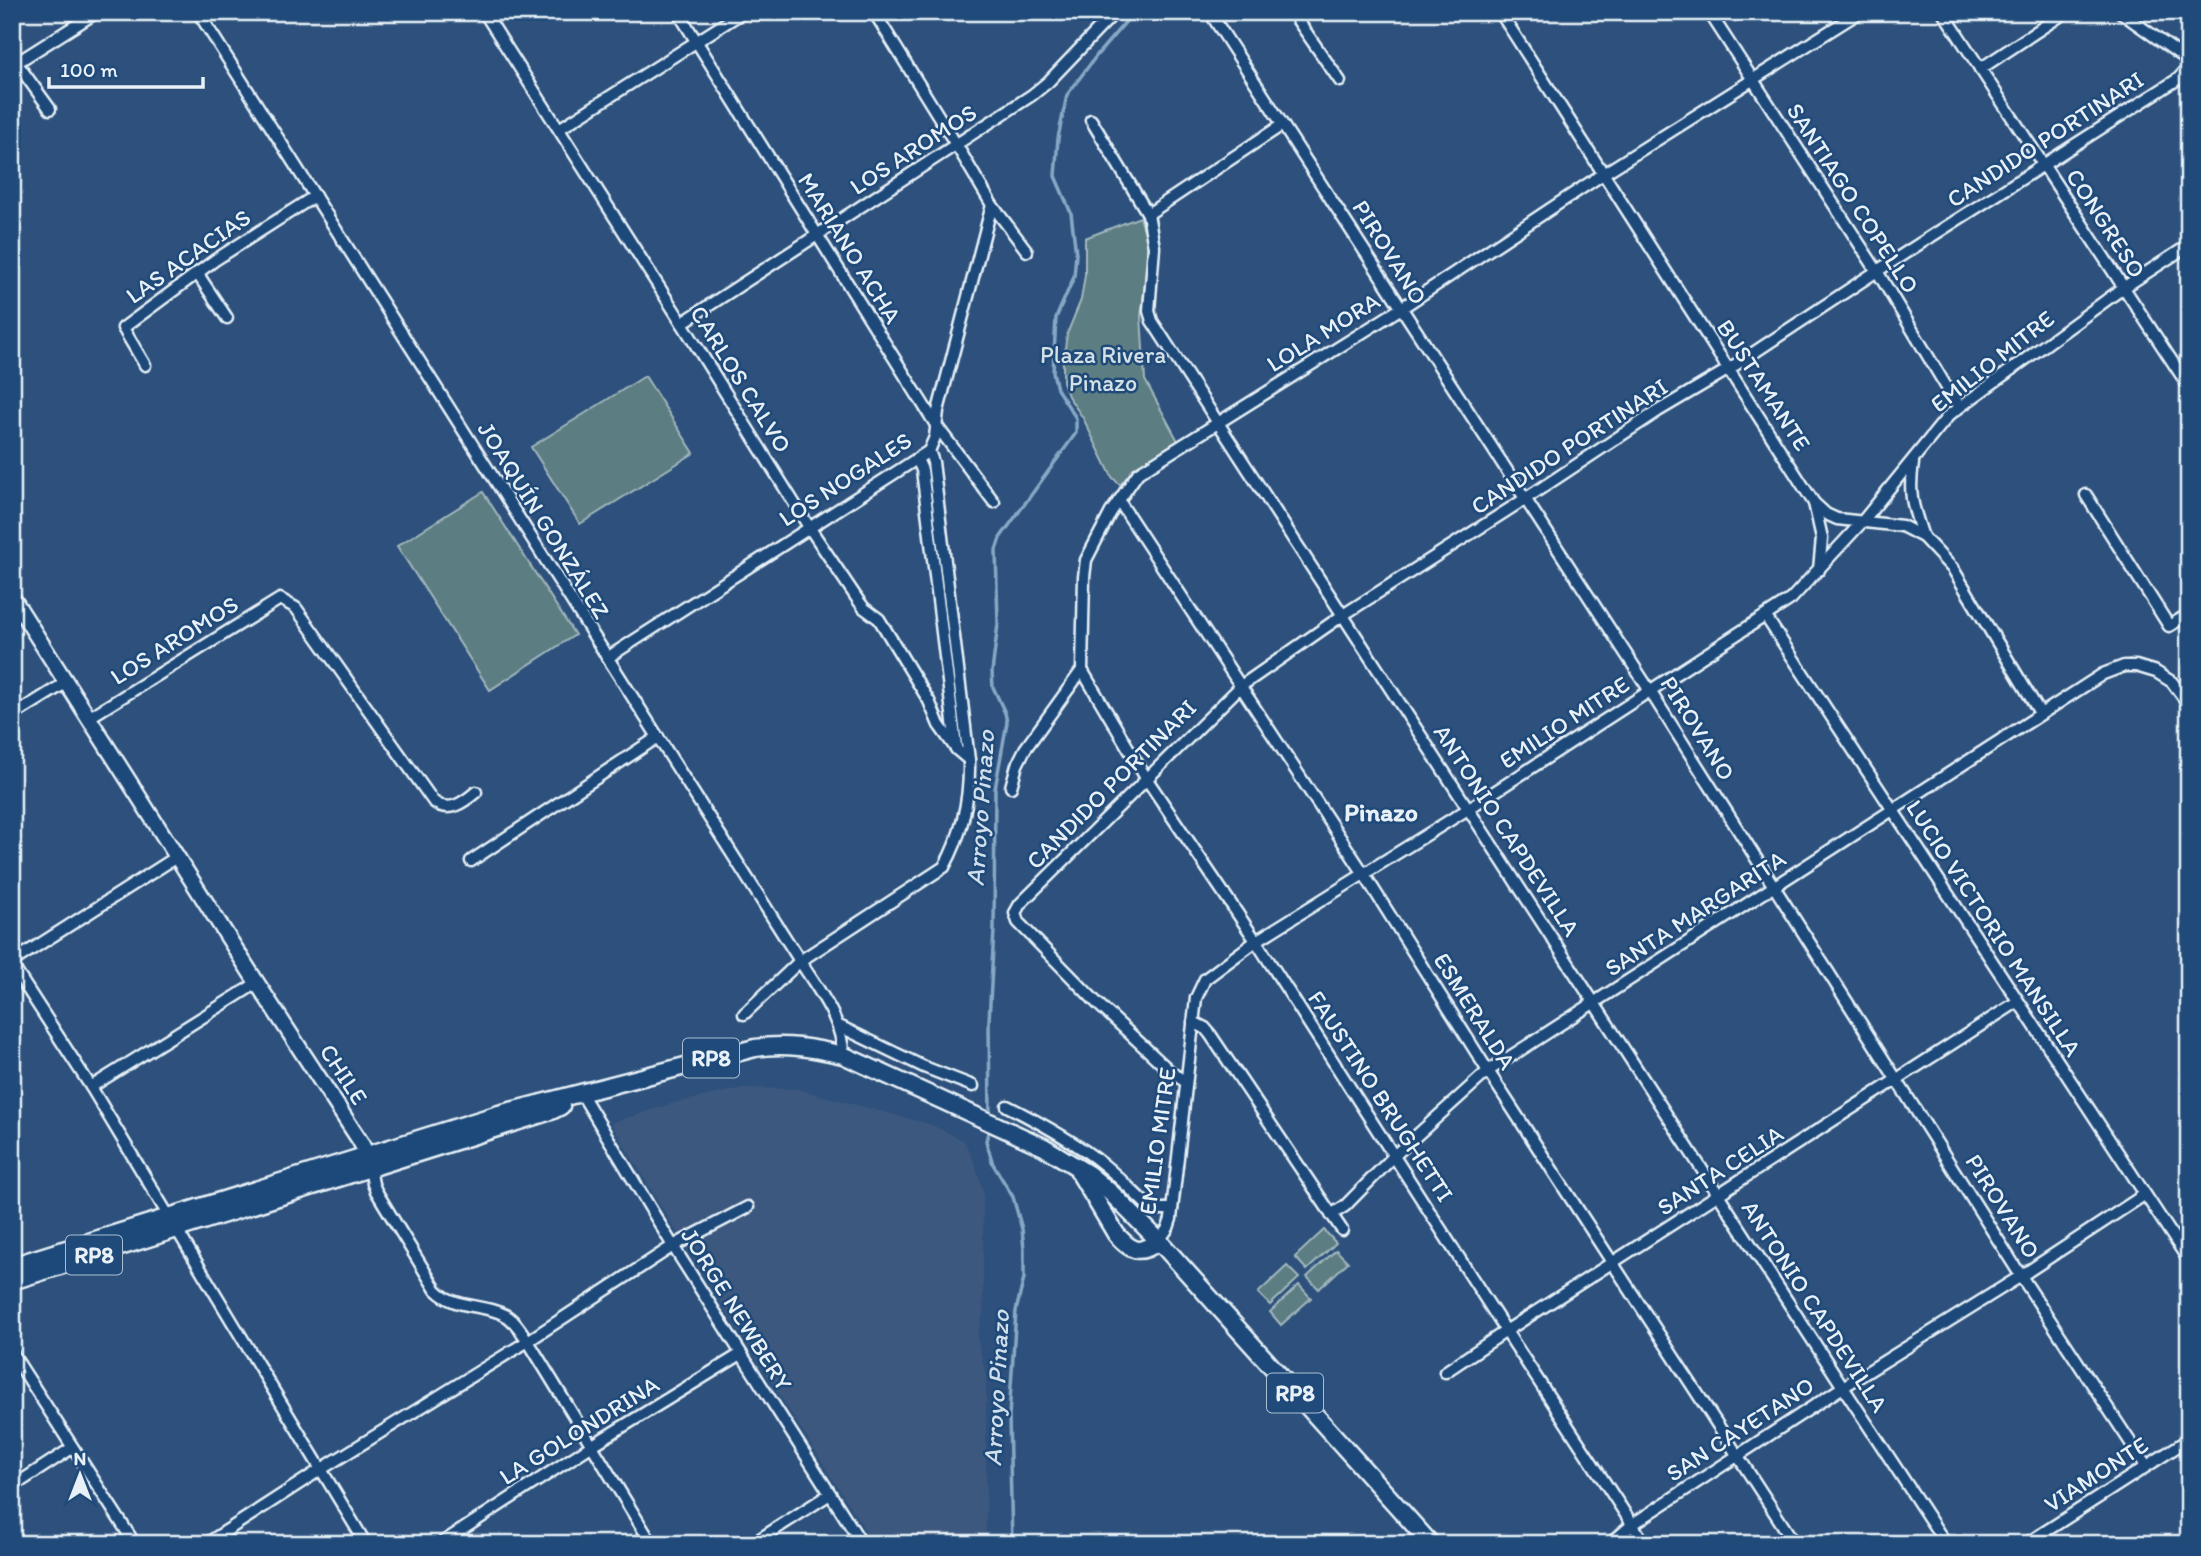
<svg xmlns="http://www.w3.org/2000/svg" width="2201" height="1556" font-family="Itim,sans-serif">
<style>
.built{fill:#3d597f}
.green{fill:#5c7d82;stroke:#a2b7bd;stroke-width:2}
.lines{fill:none;stroke-linecap:round;stroke-linejoin:round}
.stream{stroke:#87a8c5;stroke-width:3.5}
.street-casing{stroke:#e8f1f8;stroke-width:15}
.secondary-casing{stroke:#e8f1f8;stroke-width:19}
.primary-casing{stroke:#e8f1f8;stroke-width:21}
.street{stroke:#1f4a7a;stroke-width:10}
.secondary{stroke:#1f4a7a;stroke-width:14}
.primary{stroke:#1f4a7a;stroke-width:16}
.labels{text-anchor:middle;dominant-baseline:central;stroke-width:5;stroke-linejoin:round;paint-order:stroke}
.shield{fill:#1f4a7a;stroke:#acbfd2;stroke-width:2}
.shield-label{font-size:23px;font-weight:bold;fill:#e8f1f8}
.street-label{font-size:24px;fill:#e8f1f8;stroke:#1f4a7a}
.park-label{font-size:24px;fill:#d3e0e6;stroke:#1f4a7a}
.water-label{font-size:26px;font-style:italic;fill:#d0dfeb;stroke:#1f4a7a}
.neighbourhood-label{font-size:26px;font-weight:bold;fill:#e8f1f8;stroke:#1f4a7a}
</style>
<rect width="100%" height="100%" fill="#2d517c"/>
<filter id="ink" filterUnits="userSpaceOnUse"><feTurbulence type="fractalNoise" baseFrequency=".0143" numOctaves="2"/><feDisplacementMap in="SourceGraphic" scale="14" xChannelSelector="R" yChannelSelector="G"/><feConvolveMatrix kernelMatrix="1 2 1 2 8 2 1 2 1" color-interpolation-filters="sRGB"/></filter>
<g filter="url(#ink)">
<!-- built -->
<path class="built" d="M746,1088L797,1089L932,1125L964,1141L976,1166L983,1192V1314L977,1337L986,1376V1544H874L689,1252L611,1123L674,1103Z"/>
<!-- green -->
<g class="green">
<path d="M1140,217L1147,240L1148,262L1141,316L1145,380L1178,441L1136,467L1120,485L1112,477L1083,418L1068,396L1063,381V363L1067,334L1081,300L1085,275V238Z"/>
<path d="M645,376L694,453L580,524L531,447Z"/>
<path d="M483,492L575,635L490,690L397,546Z"/>
<path d="M1324,1230L1336,1243L1307,1270L1295,1257Z"/>
<path d="M1336,1250L1348,1262L1319,1289L1307,1277Z"/>
<path d="M1287,1266L1299,1278L1270,1305L1258,1293Z"/>
<path d="M1299,1285L1311,1298L1281,1325L1270,1312Z"/>
</g>
<g class="lines">
<!-- stream -->
<g class="stream">
<path d="M990,1117L989,1021L994,930L995,789L1007,722L1005,713L993,687L992,672L998,624L996,550L1000,538L1076,433V418L1057,389L1053,372L1056,318L1074,277L1076,254L1071,213L1055,176L1058,138L1067,95L1097,55L1128,19L1140,12"/>
<path d="M989,1128L986,1141L993,1164L1013,1197L1022,1229L1024,1249V1278L1016,1311L1009,1416L1012,1544"/>
</g>
<!-- street casing -->
<g class="street-casing">
<g id="street">
<path d="M198,12L800,961C818,990 843,1020 843,1055"/>
<path d="M484,12L682,323L809,527L858,600L864,608L879,619L929,701L939,725L957,750L969,760"/>
<path d="M678,12L936,425L994,502"/>
<path d="M874,12L957,146L992,205L1027,251"/>
<path d="M1213,12L1214,19L1650,691L2021,1276L2146,1466"/>
<path d="M1292,12L1340,81"/>
<path d="M1500,12L1814,503L1826,514L1837,519L1902,526L1923,537L1953,569L2040,713"/>
<path d="M1709,12L1877,271L1950,393L1960,406"/>
<path d="M1943,12L2189,387"/>
<path d="M2120,12L2189,61"/>
<path d="M13,58L50,109"/>
<path d="M16,63L97,12"/>
<path d="M1980,69L2066,12"/>
<path d="M1091,120L1148,214L1154,247L1149,311L1152,321L1843,1387L1946,1544"/>
<path d="M559,129L743,12"/>
<path d="M1148,214L1282,125"/>
<path d="M197,273L227,318"/>
<path d="M682,323L1032,95L1048,82L1115,12"/>
<path d="M145,365L123,328L215,260L315,196"/>
<path d="M917,459L922,470L956,746"/>
<path d="M1913,463C1908,495 1913,507 1923,537"/>
<path d="M2086,495L2169,626L2189,614"/>
<path d="M1119,501L1364,874L1488,1071L1795,1544"/>
<path d="M1814,503L1822,538L1819,570"/>
<path d="M1766,617L2189,1261"/>
<path d="M607,658L929,451L935,437L938,411L992,205"/>
<path d="M1082,670L1146,778L1256,941L1506,1331L1645,1544"/>
<path d="M12,716L67,682"/>
<path d="M90,717L280,599L296,608L433,801C448,814 463,803 476,792"/>
<path d="M1011,787L1017,765L1025,749L1082,670L1084,577L1086,560L1111,512L1138,473L1400,309L1603,174L1860,12"/>
<path d="M471,861L658,737"/>
<path d="M12,962L178,856"/>
<path d="M12,965L91,1087L366,1544"/>
<path d="M744,1014L800,961L944,867C963,833 970,799 969,760L933,462L929,451"/>
<path d="M1193,1022L1205,1028L1210,1034L1342,1230"/>
<path d="M839,1026L924,1067L973,1086"/>
<path d="M1186,1082L1172,1073L1097,1003L1018,922L1015,913L1020,904L1241,686L1343,615L1525,499L1658,411L1729,369L1877,271L2178,79L2189,67"/>
<path d="M91,1087L257,983"/>
<path d="M581,1093L673,1246L862,1544"/>
<path d="M1007,1106C1041,1123 1074,1141 1104,1165C1119,1177 1133,1192 1147,1205L1154,1209H1172"/>
<path d="M369,1163L373,1184L376,1191L436,1290C456,1310 482,1303 505,1315C515,1320 522,1333 528,1341L652,1544"/>
<path d="M1331,1215L1345,1206L1395,1155L1488,1071L2103,674L2124,666H2136L2156,672L2172,682L2189,705"/>
<path d="M1159,1241L1168,1228L1171,1219L1196,998L1205,979L1256,941L1468,809L1791,599L1862,522L1949,415L2123,288L2189,245"/>
<path d="M12,1353L135,1544"/>
<path d="M1445,1372L1506,1331L2017,1002"/>
<path d="M12,1487L72,1448"/>
<path d="M206,1544L320,1470L528,1341L673,1246L748,1207"/>
<path d="M440,1544L591,1446L741,1354"/>
<path d="M752,1544L830,1494"/>
<path d="M1610,1544L1633,1524L1737,1456L1843,1387L2021,1276L2144,1195"/>
<path d="M2026,1544L2189,1439"/>
</g>
</g>
<!-- secondary casing -->
<g class="secondary-casing">
<path id="secondary" d="M12,597L257,983L360,1141L367,1155"/>
</g>
<!-- primary casing -->
<g class="primary-casing">
<g id="primary">
<path d="M1079,1172L1116,1234C1131,1251 1139,1256 1159,1241"/>
<path d="M12,1266L499,1114L755,1048C786,1043 813,1048 843,1055L1044,1147L1088,1174L1111,1193L1159,1241L1431,1544"/>
<path d="M12,1281L551,1111L561,1106"/>
</g>
</g>
<!-- street -->
<use href="#street" class="street"/>
<!-- secondary -->
<use href="#secondary" class="secondary"/>
<!-- primary -->
<use href="#primary" class="primary"/>
</g>
</g>
<g class="labels">
<!-- shield labels -->
<g class="shield">
<rect x="683" y="1038.5" width="56" height="39" rx="5"/>
<rect x="66" y="1235.5" width="56" height="39" rx="5"/>
<rect x="1267" y="1373.5" width="56" height="39" rx="5"/>
</g>
<g class="shield-label">
<text x="711" y="1058">RP8</text>
<text x="94" y="1255">RP8</text>
<text x="1295" y="1393">RP8</text>
</g>
<!-- street labels -->
<g class="street-label">
<text transform="translate(2045 139) rotate(-33)">CANDIDO PORTINARI</text>
<text transform="translate(913 149) rotate(-33)">LOS AROMOS</text>
<text transform="translate(1853 198) rotate(57)">SANTIAGO COPELLO</text>
<text transform="translate(2106 223) rotate(57)">CONGRESO</text>
<text transform="translate(850 248) rotate(58)">MARIANO ACHA</text>
<text transform="translate(1390 252) rotate(58)">PIROVANO</text>
<text transform="translate(188 256) rotate(-35)">LAS ACACIAS</text>
<text transform="translate(1323 332) rotate(-32)">LOLA MORA</text>
<text transform="translate(1992 361) rotate(-38)">EMILIO MITRE</text>
<text transform="translate(741 379) rotate(58)">CARLOS CALVO</text>
<text transform="translate(1764 385) rotate(57)">BUSTAMANTE</text>
<text transform="translate(1569 446) rotate(-33)">CANDIDO PORTINARI</text>
<text transform="translate(845 479) rotate(-33)">LOS NOGALES</text>
<text transform="translate(544 520) rotate(58)">JOAQUÍN GONZÁLEZ</text>
<text transform="translate(174 640) rotate(-32)">LOS AROMOS</text>
<text transform="translate(1564 722) rotate(-33)">EMILIO MITRE</text>
<text transform="translate(1698 728) rotate(58)">PIROVANO</text>
<text transform="translate(1111 784) rotate(-45)">CANDIDO PORTINARI</text>
<text transform="translate(1507 830) rotate(57)">ANTONIO CAPDEVILLA</text>
<text transform="translate(1695 913) rotate(-33)">SANTA MARGARITA</text>
<text transform="translate(1994 928) rotate(57)">LUCIO VICTORIO MANSILLA</text>
<text transform="translate(1475 1011) rotate(58)">ESMERALDA</text>
<text transform="translate(344 1074) rotate(57)">CHILE</text>
<text transform="translate(1381 1096) rotate(57)">FAUSTINO BRUGHETTI</text>
<text transform="translate(1157 1141) rotate(-82)">EMILIO MITRE</text>
<text transform="translate(1720 1170) rotate(-33)">SANTA CELIA</text>
<text transform="translate(2003 1206) rotate(58)">PIROVANO</text>
<text transform="translate(1815 1306) rotate(57)">ANTONIO CAPDEVILLA</text>
<text transform="translate(737 1309) rotate(58)">JORGE NEWBERY</text>
<text transform="translate(1740 1429) rotate(-33)">SAN CAYETANO</text>
<text transform="translate(579 1430) rotate(-32)">LA GOLONDRINA</text>
<text transform="translate(2096 1474) rotate(-33)">VIAMONTE</text>
</g>
<!-- park labels -->
<g class="park-label">
<text x="1103" y="354">Plaza Rivera<tspan x="1103" dy="28">Pinazo</tspan></text>
</g>
<!-- water labels -->
<g class="water-label">
<text transform="translate(980 808) rotate(-86)">Arroyo Pinazo</text>
<text transform="translate(996 1388) rotate(-87)">Arroyo Pinazo</text>
</g>
<!-- neighbourhood labels -->
<g class="neighbourhood-label">
<text x="1381" y="812">Pinazo</text>
</g>
</g>
<!-- margin -->
<rect width="2201" height="1556" fill="none" stroke="#1f4a7a" stroke-width="42"/>
<rect x="21" y="21" width="2159" height="1514" fill="none" stroke="#e8f1f8" stroke-width="2.5" filter="url(#ink)"/>
<!-- north arrow -->
<g transform="translate(80 1475)" stroke="#1f4a7a" stroke-width="5" paint-order="stroke">
<path d="M0-5L12 26L0 18L-12 26Z" fill="#e8f1f8"/>
<text y="-10" font-size="19" font-weight="bold" text-anchor="middle" fill="#e8f1f8">N</text>
</g>
<!-- scale -->
<path d="M49 77v10h154v-10" fill="none" stroke="#e8f1f8" stroke-width="3.5"/>
<text x="60" y="77" font-size="21" fill="#e8f1f8" stroke="#1f4a7a" stroke-width="5" paint-order="stroke">100 m</text>
</svg>
